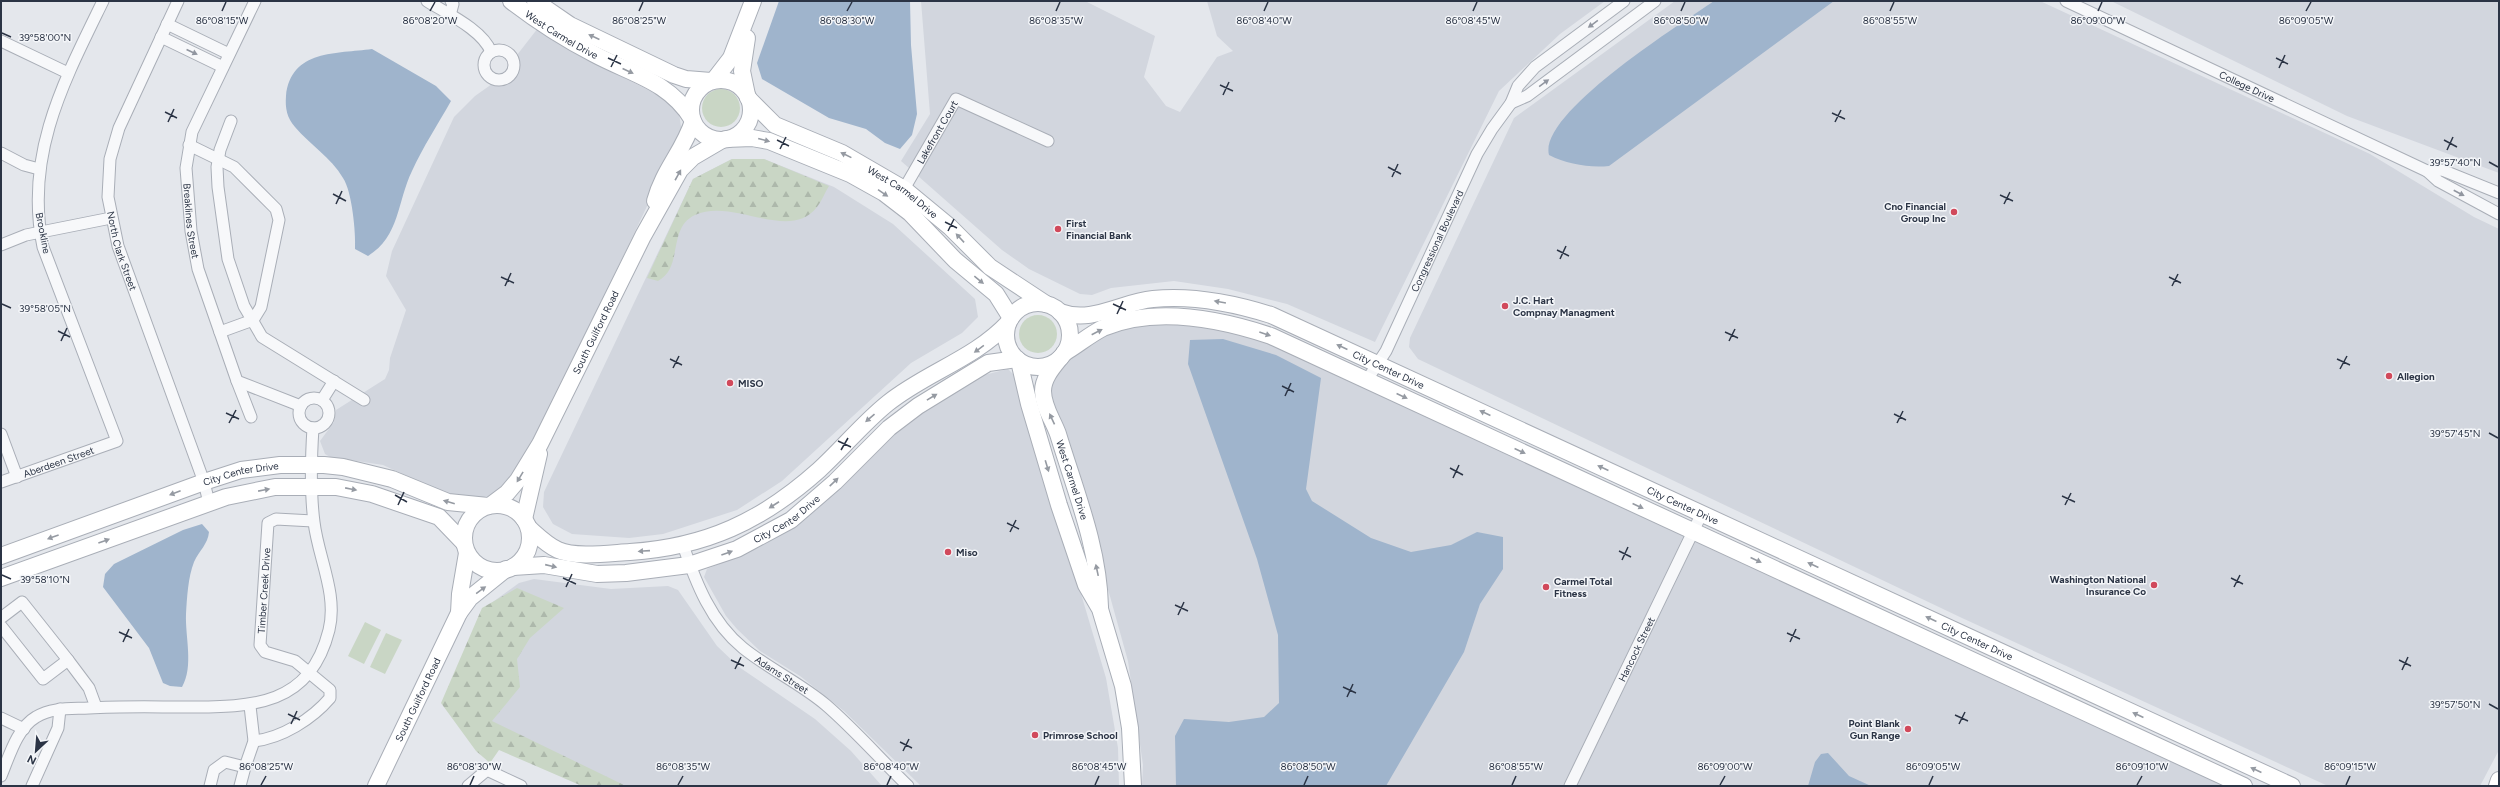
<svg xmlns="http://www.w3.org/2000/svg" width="2500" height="787" font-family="Figtree,sans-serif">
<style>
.built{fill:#d2d6de}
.grass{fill:#c9d6c5}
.forest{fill:url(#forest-firs)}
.water{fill:#9fb4cc}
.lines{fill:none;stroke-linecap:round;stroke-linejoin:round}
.street-casing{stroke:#a9aeb7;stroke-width:13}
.secondary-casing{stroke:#a9aeb7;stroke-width:18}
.street{stroke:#f7f8fa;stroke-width:11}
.secondary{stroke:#fff;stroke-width:16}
.oneway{fill:#9196a0}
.oneway2{fill:#959aa2}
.ticks{fill:none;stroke:#2b3445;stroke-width:1.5}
.poi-dot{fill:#d1495b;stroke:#f4f6f9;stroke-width:1.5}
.labels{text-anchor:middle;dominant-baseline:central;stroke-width:3;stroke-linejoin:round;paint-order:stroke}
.street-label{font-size:10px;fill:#2b3445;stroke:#f4f6f9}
.poi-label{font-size:10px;font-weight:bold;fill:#2b3445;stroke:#f4f6f9;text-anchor:start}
.ticks-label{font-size:10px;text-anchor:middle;fill:#2b3445;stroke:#f4f6f9;stroke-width:3;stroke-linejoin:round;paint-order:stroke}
</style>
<defs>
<pattern id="forest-firs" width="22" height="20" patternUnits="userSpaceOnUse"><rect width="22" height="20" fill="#c9d6c5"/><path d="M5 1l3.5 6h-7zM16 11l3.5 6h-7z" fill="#adb8ab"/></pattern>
</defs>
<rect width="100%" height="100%" fill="#e4e7ec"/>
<!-- built -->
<g class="built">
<path d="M921,1H1085L1155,36L1144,77L1166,106L1180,112L1217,57L1233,51L1217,36L1207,1H1605L1560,34L1499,91L1375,342L1287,304L1228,289L1174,281L1111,288L1092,295L1080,294L1029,269L1002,250L901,161L930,114Z"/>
<path d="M1675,1H2040L2370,154L2474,217L2499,229V750L2480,786H2328L1962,618L1418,359L1409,347L1410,338L1514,118Z"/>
<path d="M2111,1H2499V173L2347,116Z"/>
<path d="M538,28L569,50L664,98L679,113L682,133L522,468L497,494L474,499L453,497L383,465L330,457L325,454L320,441L334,422L336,410L385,379L389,370L390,358L406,310L386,276L392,251L454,117L475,96L519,65L517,55Z"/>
<path d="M732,159H764L834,187L893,224L975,299L978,317L962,333L911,363L782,481L737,510L663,534L629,538L572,534L553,524L543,507L544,492L693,179Z"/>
<path d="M1158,321L1247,333L2234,786H1142L1143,765L1128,661L1062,424L1050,399L1053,383L1060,369L1078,353L1105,334Z"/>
<path d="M1008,369L1014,375L1035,439L1106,678L1118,748L1119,786H921L844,711L800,676L760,651L737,629L726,616L704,577L707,569L760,547L793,527L816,510L892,435L936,403L984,375Z"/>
<path d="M534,579L611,589L668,586L678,590L717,646L739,667L815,719L851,751L882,786H604L447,702L486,607L519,583Z"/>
</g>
<!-- grass -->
<g class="grass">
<circle cx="721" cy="108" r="19"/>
<circle cx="1038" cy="334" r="19"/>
<path d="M365,622L381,630L364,664L348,656Z"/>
<path d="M386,633L402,640L385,674L370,667Z"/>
</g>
<!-- forest -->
<g class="forest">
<path d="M732,159H764L829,186C825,192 822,201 817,207C789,243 733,197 695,215C667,228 684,267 658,281L647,278L693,179Z"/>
<path d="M517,588L564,608L530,638L517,659L520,687L492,721L626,786H582L499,750L490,763L476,751L441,703L482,608Z"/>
</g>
<!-- water -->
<g class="water">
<path d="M779,1H910L911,45L917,114L912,135L900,149L885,143L866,129L829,118L762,79L757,63Z"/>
<path d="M1714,1H1834L1609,166C1589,168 1567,164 1549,155C1538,113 1681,24 1714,1Z"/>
<path d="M372,49L436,86L451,101C438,124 423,147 412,171C397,202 400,236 368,256L355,249C356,233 352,191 343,178C331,157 310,145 295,127C287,118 285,108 286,96C291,49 337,54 372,49Z"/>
<path d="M1223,339L1276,355L1321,378L1306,489L1312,501L1371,538L1411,552L1451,545L1477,532L1503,537V569L1480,604L1464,652L1386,786H1176L1175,736L1184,719L1229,722L1264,717L1279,703L1278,635L1257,559L1188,364L1190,340Z"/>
<path d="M202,524L209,532C208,544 199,551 194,562C188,577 187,598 186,614C185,637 194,666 182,687L170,686L163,683L149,648L103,587L105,574L114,564L183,530Z"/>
<path d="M1828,753L1849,776L1871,786H1808L1815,762L1821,754Z"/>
</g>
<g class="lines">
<!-- street casing -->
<g class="street-casing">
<g id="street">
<path id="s1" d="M178,1L119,128L110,159L108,197L118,246L204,482L209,503"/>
<path id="s2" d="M255,1L192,132L186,168L191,231L198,269L237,381L301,406"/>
<path d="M427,1C446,13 483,30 491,52"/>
<path id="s3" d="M2066,1L2427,171L2438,181L2499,214"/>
<path d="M450,15L453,4L451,1"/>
<path d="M167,24L229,54"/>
<path d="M161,37L223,67"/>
<path d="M1,41L68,73"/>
<circle cx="499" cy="65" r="15"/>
<path d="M1511,103L1527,96L1655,1"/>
<path d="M231,121L220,150L217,167L218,187L228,259L244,306L262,337L364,400"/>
<path d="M189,145L234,167L276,209L279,220L261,307L253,320L220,332"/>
<path d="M1,153L24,165L39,169"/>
<path d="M2427,171L2442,170L2499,193"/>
<path id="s4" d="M904,189L956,99L1048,141"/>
<path d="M1,245L26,235L111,218"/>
<path id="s5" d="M1367,380L1386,351L1477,154L1492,129L1511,103L1518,86L1535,67L1624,1"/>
<path d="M237,381L251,417"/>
<circle cx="314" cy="413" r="15"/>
<path d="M322,400L334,381"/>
<path d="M1,434L17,477"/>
<path id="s6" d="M1,482L117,441L43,247C24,155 64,81 103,1"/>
<path id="s7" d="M683,545C696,583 711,622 743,648C769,669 800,683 826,705C855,730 880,759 908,786"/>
<path d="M1,618L22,602L68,660L43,679L1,626"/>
<path d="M68,660L89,688L96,707"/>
<path d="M1,718L24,729"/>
<path id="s8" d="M254,741C282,738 312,719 330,698V690L295,661L265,652L260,645L268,523L276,519L313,521"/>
<path d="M245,767L254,741L250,706"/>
<path d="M1,776C9,757 17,728 36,717C52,707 72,709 89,708C122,706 155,707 187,707C253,707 310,706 329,630C338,594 318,557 314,522C310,491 311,459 313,428"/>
<path d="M32,786L58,728L60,709"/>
<path d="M210,786L214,770L225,762L245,767L240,786"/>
<path d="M468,786L487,770L521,786"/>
<path id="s9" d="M1570,786L1702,513"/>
</g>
</g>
<!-- secondary casing -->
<g class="secondary-casing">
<g id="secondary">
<path id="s10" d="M511,1C537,21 565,39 594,54C631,74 669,81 692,119"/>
<path d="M535,1L570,25L674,75L686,79L711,81"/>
<path d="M747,38L742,71L747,95"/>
<circle cx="721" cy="110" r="30"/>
<path d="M714,80L731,58L753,1"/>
<path id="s11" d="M748,98L775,125L842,153L904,189L950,227L990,267L1046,304"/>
<path d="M726,139L752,138L769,141L850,174L884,193L910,213L955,260L996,294L1011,318"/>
<path d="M655,201C663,171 684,150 693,121"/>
<circle cx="1038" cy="335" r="32"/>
<path id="s12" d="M1060,312C1092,324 1121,302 1153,299C1192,295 1233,303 1271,315L2292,786"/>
<path d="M1064,353C1078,345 1089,335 1103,328C1155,306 1220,319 1271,336L2244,786"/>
<path id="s13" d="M1061,357C1053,367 1043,378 1043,391C1043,407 1053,420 1058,434C1075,490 1099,548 1100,607"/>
<path d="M1019,361L1029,404L1059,505L1086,585L1100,609L1123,686L1130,728L1133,786"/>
<circle cx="497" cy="538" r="33"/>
<path id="s14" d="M491,505L507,493L518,480L540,444L643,236L680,170L693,157L722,140"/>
<path d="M524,519L539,454"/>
<path d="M529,528C538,536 547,545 558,550C575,558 611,553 630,552C706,547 762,521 819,470C843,448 863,423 888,403C927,372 974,359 1008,323"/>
<path id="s15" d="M1,556L204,482L241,470L280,465H324L343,467L392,479L448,502L488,506"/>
<path id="s16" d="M513,567L544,565L597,574L626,573L689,565L737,549L791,520L835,482L889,428L918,406L988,363L1017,359"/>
<path d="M1,578L226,497L275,487H336L372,494L439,517L464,543"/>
<path d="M459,613L460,594L467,553"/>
<path id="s17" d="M376,786L459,613L470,598L506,569"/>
<path d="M2497,786L2499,780"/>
</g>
</g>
<!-- street -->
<use href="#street" class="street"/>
<!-- secondary -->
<use href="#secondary" class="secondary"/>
</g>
<!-- one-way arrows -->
<defs><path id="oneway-solid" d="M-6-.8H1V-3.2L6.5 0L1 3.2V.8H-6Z"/></defs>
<g class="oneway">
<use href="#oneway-solid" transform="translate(1593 24) rotate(144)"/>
<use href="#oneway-solid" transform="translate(192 52) rotate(25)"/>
<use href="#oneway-solid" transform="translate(1544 83) rotate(-36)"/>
<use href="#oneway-solid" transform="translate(2459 193) rotate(28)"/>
</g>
<g class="oneway2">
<use href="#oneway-solid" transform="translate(594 37) rotate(-155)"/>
<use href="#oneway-solid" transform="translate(628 71) rotate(25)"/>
<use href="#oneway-solid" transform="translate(764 140) rotate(15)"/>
<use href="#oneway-solid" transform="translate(846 155) rotate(-154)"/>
<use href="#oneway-solid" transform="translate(678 175) rotate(-61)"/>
<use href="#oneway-solid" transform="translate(883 193) rotate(34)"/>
<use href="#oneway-solid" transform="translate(960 238) rotate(-133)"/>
<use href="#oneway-solid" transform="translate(979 280) rotate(39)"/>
<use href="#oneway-solid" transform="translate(1220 302) rotate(-170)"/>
<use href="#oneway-solid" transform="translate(1097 332) rotate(-27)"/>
<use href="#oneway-solid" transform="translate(1265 334) rotate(19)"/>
<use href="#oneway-solid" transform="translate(1342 347) rotate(-155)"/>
<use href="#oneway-solid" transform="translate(979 349) rotate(144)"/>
<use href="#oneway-solid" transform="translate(1402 396) rotate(25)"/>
<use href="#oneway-solid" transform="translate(932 397) rotate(-31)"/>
<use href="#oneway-solid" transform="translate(1485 413) rotate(-155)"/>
<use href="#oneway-solid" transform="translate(870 418) rotate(139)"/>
<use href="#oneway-solid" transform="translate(1052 419) rotate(-115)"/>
<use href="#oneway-solid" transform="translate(1520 451) rotate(25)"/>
<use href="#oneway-solid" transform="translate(1047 466) rotate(73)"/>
<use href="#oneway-solid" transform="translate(1603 468) rotate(-155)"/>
<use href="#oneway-solid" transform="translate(520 477) rotate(121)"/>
<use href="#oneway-solid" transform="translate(834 482) rotate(-44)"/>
<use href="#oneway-solid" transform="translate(351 489) rotate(11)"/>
<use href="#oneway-solid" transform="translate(264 490) rotate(-11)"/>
<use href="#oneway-solid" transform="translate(175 493) rotate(159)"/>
<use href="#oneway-solid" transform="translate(449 502) rotate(-164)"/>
<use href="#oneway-solid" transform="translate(774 505) rotate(147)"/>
<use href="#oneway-solid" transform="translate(1638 506) rotate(25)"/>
<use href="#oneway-solid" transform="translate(53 537) rotate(160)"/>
<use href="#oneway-solid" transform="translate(104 541) rotate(-20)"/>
<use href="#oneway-solid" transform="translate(644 551) rotate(176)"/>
<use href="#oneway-solid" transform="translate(727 553) rotate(-20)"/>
<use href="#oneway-solid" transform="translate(1756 560) rotate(25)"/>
<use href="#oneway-solid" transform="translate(1813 565) rotate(-155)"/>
<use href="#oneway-solid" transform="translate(551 566) rotate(13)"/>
<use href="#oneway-solid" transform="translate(1097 570) rotate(-102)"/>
<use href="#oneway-solid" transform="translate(481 590) rotate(-36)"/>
<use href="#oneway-solid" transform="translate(1931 619) rotate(-155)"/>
<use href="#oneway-solid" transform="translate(2138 715) rotate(-155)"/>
<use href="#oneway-solid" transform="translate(2256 770) rotate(-155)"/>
</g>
<!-- ticks -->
<path class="ticks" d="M222,11L226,2M430,11L435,2M639,11L643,2M847,11L852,2M1056,11L1060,2M1264,11L1268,2M1473,11L1477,2M1681,11L1685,2M1890,11L1894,2M2098,11L2102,2M2306,11L2311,2M2,33L11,37M608,58L621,64M2276,58L2288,64M611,67L617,55M2279,68L2285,55M1220,85L1233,91M1223,95L1229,82M165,112L177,118M1832,113L1845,119M168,122L174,109M1835,122L1841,110M777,140L789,146M2444,140L2457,147M780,149L786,137M2447,150L2453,137M2489,162L2498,167M1388,167L1401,174M1392,177L1398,164M333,194L346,201M2000,195L2013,201M336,204L342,191M2004,204L2010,192M945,222L957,228M948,231L954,219M1557,250L1569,256M1560,259L1566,246M501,277L514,283M2169,277L2181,283M505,286L511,273M2172,286L2178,274M2,304L11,308M1113,304L1126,310M1117,314L1123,301M58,331L70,337M1725,332L1738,338M61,341L67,328M1729,341L1735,329M670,359L682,365M2337,359L2350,365M673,368L679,356M2340,369L2347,356M1282,386L1294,392M1285,396L1291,383M226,413L239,419M1894,414L1906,420M229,423L236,410M1897,423L1903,411M2489,433L2498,438M838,441L851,447M841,450L848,438M1450,468L1463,475M1453,478L1459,465M395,495L407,502M2062,496L2075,502M398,505L404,492M2065,505L2071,493M1007,523L1019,529M1010,532L1016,520M1619,551L1631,557M1622,560L1628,547M2,575L11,579M563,578L576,584M2231,578L2243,584M566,587L572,574M2234,587L2240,575M1175,605L1188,611M1178,615L1184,602M119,632L132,638M1787,633L1800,639M123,642L129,629M1790,642L1796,629M731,660L744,666M2399,660L2411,666M735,669L741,657M2402,670L2408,657M1343,687L1356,693M1347,697L1353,684M2489,704L2498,709M288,714L300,720M1955,715L1968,721M291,724L297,711M1959,724L1965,712M900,742L912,748M903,751L909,739M261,785L266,776M470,785L474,776M678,785L683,776M887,785L891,776M1095,785L1099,776M1304,785L1308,776M1512,785L1516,776M1720,785L1725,776M1929,785L1933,776M2137,785L2142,776M2346,785L2350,776"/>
<!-- markers -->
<g class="poi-dot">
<circle cx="1954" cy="212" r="4"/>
<circle cx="1058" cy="229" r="4"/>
<circle cx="1505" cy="306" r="4"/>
<circle cx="2389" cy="376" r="4"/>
<circle cx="730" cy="383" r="4"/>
<circle cx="948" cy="552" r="4"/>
<circle cx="2154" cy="585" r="4"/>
<circle cx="1546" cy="587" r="4"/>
<circle cx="1908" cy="729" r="4"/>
<circle cx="1035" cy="735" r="4"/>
</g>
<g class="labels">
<!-- street labels -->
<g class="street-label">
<text stroke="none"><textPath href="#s10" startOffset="61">West Carmel Drive</textPath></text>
<text stroke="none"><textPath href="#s3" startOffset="200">College Drive</textPath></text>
<text stroke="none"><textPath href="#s4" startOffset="66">Lakefront Court</textPath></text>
<text stroke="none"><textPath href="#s11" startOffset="183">West Carmel Drive</textPath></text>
<text stroke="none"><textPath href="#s2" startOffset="235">Breaklines Street</textPath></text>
<text transform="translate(43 233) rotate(79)">Brookline</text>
<text stroke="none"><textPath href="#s5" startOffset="156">Congressional Boulevard</textPath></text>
<text stroke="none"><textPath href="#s1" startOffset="266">North Clark Street</textPath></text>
<text stroke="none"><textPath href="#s14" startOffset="204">South Guilford Road</textPath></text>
<text stroke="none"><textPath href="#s12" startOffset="345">City Center Drive</textPath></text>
<text stroke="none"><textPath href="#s6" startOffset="61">Aberdeen Street</textPath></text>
<text stroke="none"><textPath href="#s15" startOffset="254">City Center Drive</textPath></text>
<text stroke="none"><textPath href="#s13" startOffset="133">West Carmel Drive</textPath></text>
<text stroke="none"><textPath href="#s12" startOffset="669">City Center Drive</textPath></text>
<text stroke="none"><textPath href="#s16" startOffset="286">City Center Drive</textPath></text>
<text stroke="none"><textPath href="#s8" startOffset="237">Timber Creek Drive</textPath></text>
<text stroke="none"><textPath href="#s12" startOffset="993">City Center Drive</textPath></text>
<text stroke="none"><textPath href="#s9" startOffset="152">Hancock Street</textPath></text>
<text stroke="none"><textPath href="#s7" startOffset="168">Adams Street</textPath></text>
<text stroke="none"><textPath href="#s17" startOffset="96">South Guilford Road</textPath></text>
</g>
<!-- poi labels -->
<g class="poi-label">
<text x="1946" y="206" text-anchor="end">Cno Financial<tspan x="1946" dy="12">Group Inc</tspan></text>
<text x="1066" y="223">First<tspan x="1066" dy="12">Financial Bank</tspan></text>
<text x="1513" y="300">J.C. Hart<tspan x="1513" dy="12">Compnay Managment</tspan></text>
<text x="2397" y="376">Allegion</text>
<text x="738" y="383">MISO</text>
<text x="956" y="552">Miso</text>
<text x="2146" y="579" text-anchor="end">Washington National<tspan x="2146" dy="12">Insurance Co</tspan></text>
<text x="1554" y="581">Carmel Total<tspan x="1554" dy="12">Fitness</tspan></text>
<text x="1900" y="723" text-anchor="end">Point Blank<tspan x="1900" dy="12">Gun Range</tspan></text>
<text x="1043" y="735">Primrose School</text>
</g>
</g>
<g class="ticks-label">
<text x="1056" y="24">86°08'35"W</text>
<text x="1473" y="24">86°08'45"W</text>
<text x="1890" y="24">86°08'55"W</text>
<text x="222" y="24">86°08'15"W</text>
<text x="430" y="24">86°08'20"W</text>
<text x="639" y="24">86°08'25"W</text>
<text x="847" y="24">86°08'30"W</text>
<text x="1264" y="24">86°08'40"W</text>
<text x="1681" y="24">86°08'50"W</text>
<text x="2098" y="24">86°09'00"W</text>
<text x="2306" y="24">86°09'05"W</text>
<text x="45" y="41">39°58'00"N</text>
<text x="2455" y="166">39°57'40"N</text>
<text x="45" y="312">39°58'05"N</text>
<text x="2455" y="437">39°57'45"N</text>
<text x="45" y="583">39°58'10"N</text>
<text x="2455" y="708">39°57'50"N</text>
<text x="266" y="770">86°08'25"W</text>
<text x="474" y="770">86°08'30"W</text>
<text x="683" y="770">86°08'35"W</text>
<text x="891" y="770">86°08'40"W</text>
<text x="1099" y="770">86°08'45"W</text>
<text x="1308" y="770">86°08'50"W</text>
<text x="1516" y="770">86°08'55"W</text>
<text x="1725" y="770">86°09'00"W</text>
<text x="1933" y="770">86°09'05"W</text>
<text x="2142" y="770">86°09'10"W</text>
<text x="2350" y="770">86°09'15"W</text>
</g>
<!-- border -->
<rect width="2500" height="787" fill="none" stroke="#2b3445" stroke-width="4"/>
<!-- north arrow -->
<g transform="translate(36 751) rotate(206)" stroke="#f4f6f9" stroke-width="3" paint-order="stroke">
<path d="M0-3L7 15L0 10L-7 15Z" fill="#2b3445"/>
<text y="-6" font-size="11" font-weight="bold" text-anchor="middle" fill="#2b3445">N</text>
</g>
</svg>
